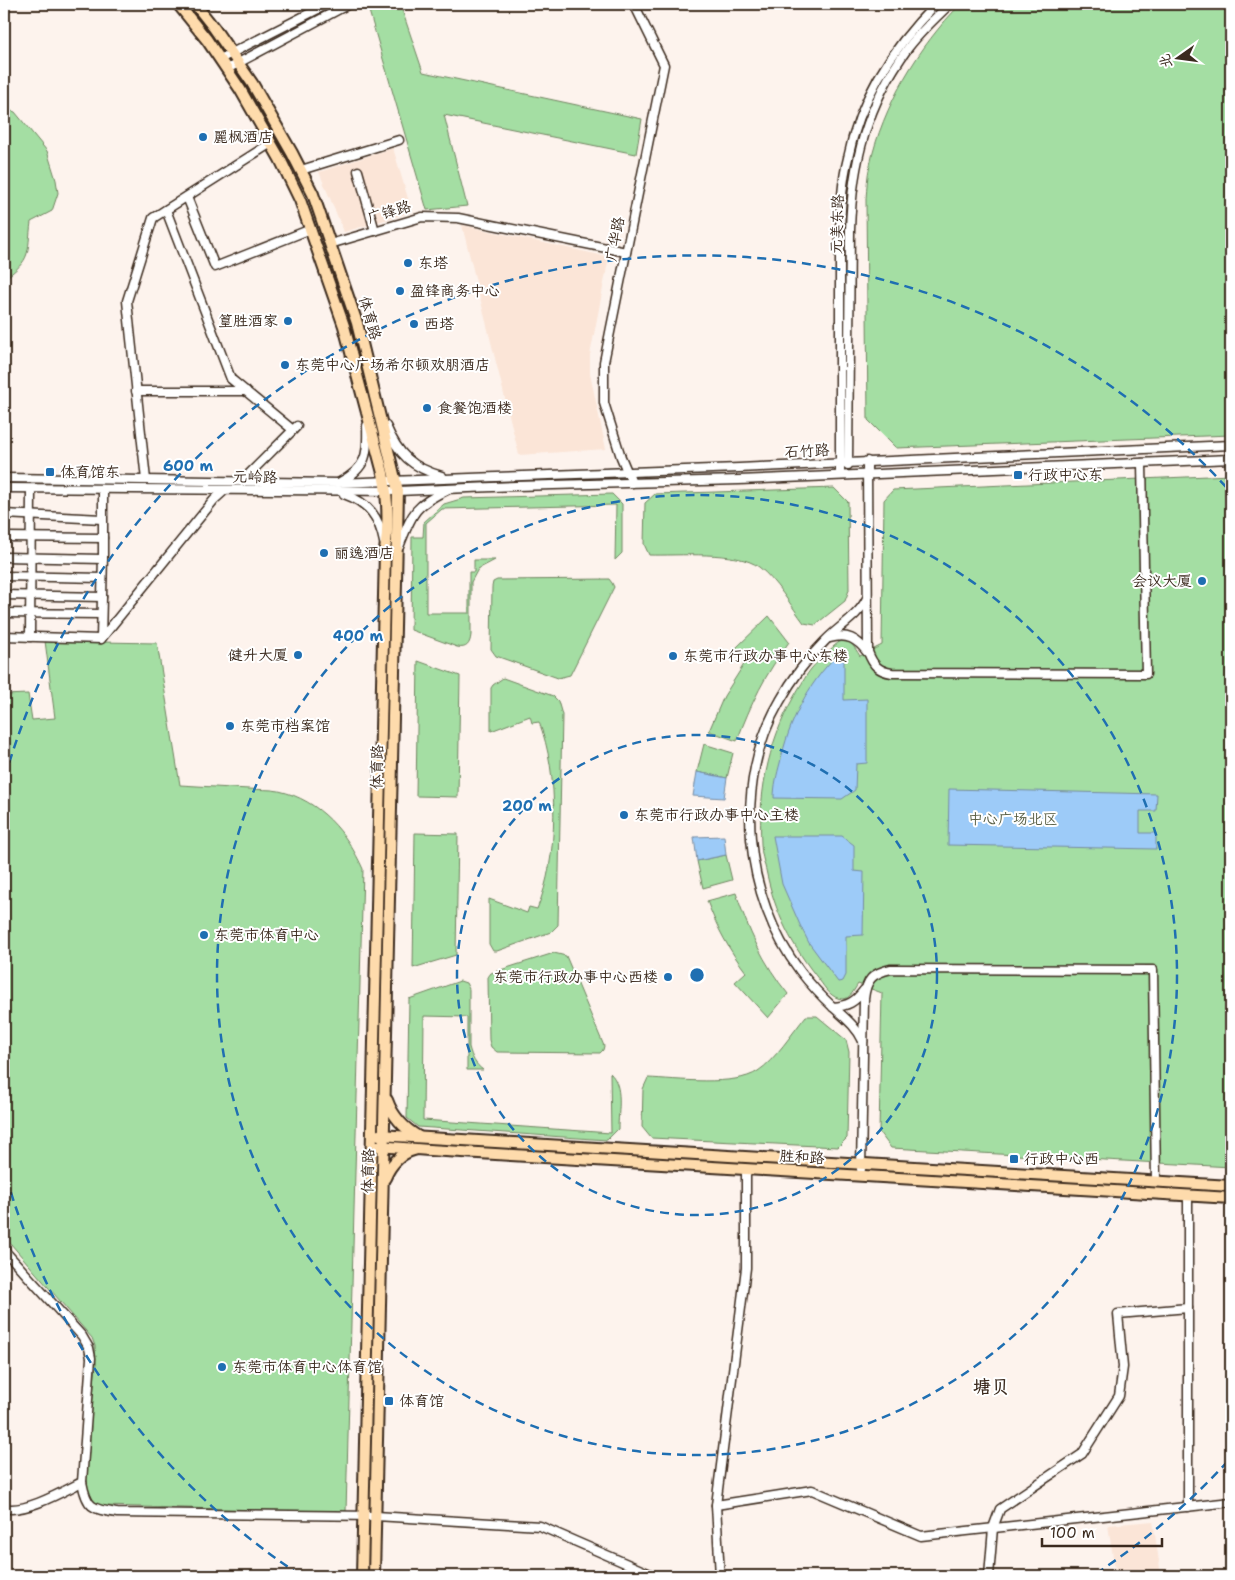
<svg xmlns="http://www.w3.org/2000/svg" width="1235" height="1580" font-family="'Shantell Sans','LXGW WenKai TC',sans-serif">
<style>
.built{fill:#fbe5d7}
.green{fill:#a4dea3;stroke:#708460}
.water{fill:#9dcbf8;stroke:#768ba1}
.lines{fill:none;stroke-linecap:round;stroke-linejoin:round}
.minor-casing{stroke:#3b2a1e;stroke-width:11}
.major-casing{stroke:#3b2a1e;stroke-width:14}
.minor{stroke:#fff;stroke-width:8}
.major{stroke:#fedbac;stroke-width:10}
.ring{fill:none;stroke:#1f6fb2;stroke-width:2.5;stroke-dasharray:9 6}
.poi-dot{fill:#1f6fb2;stroke:#fff;stroke-width:2}
.labels{text-anchor:middle;dominant-baseline:central;stroke-width:4;stroke-linejoin:round;paint-order:stroke}
.poi-label{font-size:15px;fill:#3b2a1e;stroke:#fff;text-anchor:start}
.street-label{font-size:15px;fill:#3b2a1e;stroke:#fff}
.park-label{font-size:15px;fill:#5a6046;stroke:#fff}
.quarter-label{font-size:18px;font-weight:bold;fill:#3b2a1e;stroke:#fff}
.centre{fill:#1f6fb2;stroke:#fff;stroke-width:2.5}
.ring-label{font-size:15px;text-anchor:middle;font-weight:bold;fill:#1f6fb2;stroke:#fff;stroke-width:4;stroke-linejoin:round;paint-order:stroke}
</style>
<rect width="100%" height="100%" fill="#fdf3ed"/>
<filter id="ink" filterUnits="userSpaceOnUse"><feTurbulence type="fractalNoise" baseFrequency=".02" numOctaves="2"/><feDisplacementMap in="SourceGraphic" scale="10" xChannelSelector="R" yChannelSelector="G"/><feConvolveMatrix kernelMatrix="1 2 1 2 8 2 1 2 1" color-interpolation-filters="sRGB"/></filter>
<g filter="url(#ink)">
<!-- built -->
<g class="built">
<path d="M393,148L412,212L344,232L319,172Z"/>
<path d="M462,225L609,257L590,355V374L606,449L519,455Z"/>
<path d="M1153,1521L1161,1575L1183,1576H1116L1108,1525Z"/>
</g>
<!-- green -->
<g class="green">
<path d="M367,4H400L423,72L642,119L636,154L444,115L467,206L427,210Z"/>
<path d="M961,4H1231V435L896,448L868,420L866,199C867,188 867,176 870,165C882,108 919,45 961,4Z"/>
<path d="M4,108L15,112L47,151L56,180L58,193L52,211L31,222C27,254 32,259 4,279Z"/>
<path d="M1231,475V1167L891,1148L879,1132L882,993L858,984C854,990 850,999 843,999C832,999 825,988 820,981C792,946 775,914 766,870C764,862 761,853 761,844C758,789 770,735 799,688C803,682 806,675 811,669C816,663 822,658 827,653C843,636 848,636 860,656L882,645L884,500L893,490Z"/>
<path d="M834,488L848,502L849,590L845,601L815,625L804,623C792,607 775,579 759,567C737,550 677,556 649,555L644,544L645,503L655,494Z"/>
<path d="M612,494L622,504V553L615,560L616,505L442,509L426,523V613H469V572H474V560H495L478,569L471,582V635C470,644 467,649 457,647L411,630L412,537H423L424,522L444,504L464,498Z"/>
<path d="M609,579L612,583L614,587L570,675L558,678L496,656L491,649L492,587L493,582L497,580Z"/>
<path d="M769,616L789,642C765,675 751,703 737,741L709,731L724,696L748,658L736,648Z"/>
<path d="M45,641L157,643L180,785C203,786 226,788 249,789C259,790 270,789 279,791C320,800 347,833 363,869L346,1512L101,1506C91,1500 88,1494 85,1483L96,1363L95,1346L92,1338L4,1236V695L28,694L32,720L55,718Z"/>
<path d="M418,661L460,676L458,797L416,796Z"/>
<path d="M503,678L553,696L558,701L562,715L558,925L551,932L497,951H493L489,944V899L527,913L529,907L537,909C559,858 559,773 539,722L532,723L530,716L491,731V688L493,685Z"/>
<path d="M704,744L733,753L727,778L697,772Z"/>
<path d="M415,833L458,834L456,955L413,968Z"/>
<path d="M726,855L732,880L703,888L697,861Z"/>
<path d="M736,893C748,930 763,963 788,994L768,1018L735,982L746,972C729,950 717,928 707,901Z"/>
<path d="M554,953L566,956L604,1046L603,1050L600,1053L497,1052L491,1047L489,1040L488,977L491,973Z"/>
<path d="M460,981L466,983L469,989V1047C472,1058 475,1064 483,1070H467V1017L424,1016L423,1120L611,1133L610,1073C624,1086 618,1111 618,1129L607,1140L418,1127L407,1118L409,999Z"/>
<path d="M806,1016H817L846,1040L849,1052L847,1138L838,1147L651,1138L642,1127L643,1089L648,1078C676,1079 735,1087 758,1071C775,1060 792,1033 806,1016Z"/>
</g>
<!-- water -->
<g class="water">
<path d="M837,655L844,657V700L867,699V763L856,764L855,790L842,799L774,798C774,786 777,774 780,763C789,722 807,685 837,655Z"/>
<path d="M697,772L727,778L724,798L693,796Z"/>
<path d="M949,789L1157,794L1156,811H1140V833H1156V849L948,845Z"/>
<path d="M724,836L726,855L697,861L694,837Z"/>
<path d="M773,836H842L854,845V871L864,872L863,935L846,936V975L843,981L838,982L809,943L800,925L782,884Z"/>
</g>
<g class="lines">
<!-- minor casing -->
<g class="minor-casing">
<g id="minor">
<path d="M220,59L328,4"/>
<path d="M227,69L349,4"/>
<path d="M301,170L399,140"/>
<path d="M358,171L375,231"/>
<path d="M187,197L215,267L311,229"/>
<path d="M166,210L231,379L293,430"/>
<path d="M330,244L422,217L458,218L626,252"/>
<path d="M136,391H246"/>
<path d="M386,426C398,454 412,468 442,476"/>
<path d="M867,461L868,652C873,665 878,671 892,673L1146,674L1142,463"/>
<path d="M848,465L850,230C852,162 867,104 908,48C920,32 935,18 950,4"/>
<path d="M840,475V230C841,206 842,181 848,158C860,98 894,46 936,4"/>
<path d="M4,478L338,483L739,468L1231,445"/>
<path d="M146,480L127,301L153,218L271,143"/>
<path d="M242,481L297,426"/>
<path d="M340,482C367,468 368,454 367,426"/>
<path d="M632,483L621,457L604,403V362L664,65L634,4"/>
<path d="M4,488L398,491L516,486L739,480L1231,459"/>
<path d="M344,494C369,503 379,517 384,542"/>
<path d="M4,514L102,519"/>
<path d="M4,537L103,538"/>
<path d="M399,547C412,514 413,506 447,490"/>
<path d="M4,557L103,559"/>
<path d="M4,576L102,578"/>
<path d="M4,595L102,597"/>
<path d="M4,613L101,614"/>
<path d="M4,636L101,639L103,555V489"/>
<path d="M30,637L31,489"/>
<path d="M830,638C847,633 857,639 867,652"/>
<path d="M101,639L214,500L224,491"/>
<path d="M833,1007C848,1006 855,1002 864,990"/>
<path d="M863,1041C856,1026 845,1018 833,1007C821,996 810,984 800,971C744,897 732,783 780,701C792,679 807,659 825,641C838,627 859,616 867,598"/>
<path d="M861,1169L864,999C866,980 872,973 891,969L1153,970L1156,1181"/>
<path d="M4,1250L82,1336L89,1348L91,1358L82,1482C87,1509 93,1509 117,1513L376,1516L540,1526L655,1576"/>
<path d="M716,1505L812,1490L921,1536L1231,1502"/>
<path d="M1188,1507V1196"/>
<path d="M4,1508C24,1514 64,1491 82,1482"/>
<path d="M720,1576L716,1505L746,1268V1169"/>
<path d="M989,1576L993,1528L1000,1509L1082,1454L1119,1396L1123,1367L1118,1314L1188,1308"/>
</g>
</g>
<!-- major casing -->
<g class="major-casing">
<g id="major">
<path d="M178,4L207,40L240,89L280,159L300,200L344,326L383,473C388,499 389,525 385,551L362,1576"/>
<path d="M195,4L214,28L252,83L292,153L313,194L357,323L398,491L374,1576"/>
<path d="M387,1100C393,1117 403,1128 419,1137"/>
<path d="M379,1135L1231,1186"/>
<path d="M378,1146L429,1150L1231,1198"/>
<path d="M385,1178C390,1165 401,1153 414,1150"/>
</g>
</g>
<!-- minor -->
<use href="#minor" class="minor"/>
<!-- major -->
<use href="#major" class="major"/>
</g>
</g>
<!-- distance rings -->
<g class="ring">
<circle cx="697" cy="975" r="240"/>
<circle cx="697" cy="975" r="480"/>
<path d="M1228 1461A720 720 0 0 1 1094 1575M300 1575A720 720 0 0 1 5 1173M5 777A720 720 0 0 1 1228 489"/>
</g>
<!-- markers -->
<g class="poi-dot">
<circle cx="203" cy="137" r="5"/>
<circle cx="408" cy="263" r="5"/>
<circle cx="400" cy="291" r="5"/>
<circle cx="288" cy="321" r="5"/>
<circle cx="414" cy="324" r="5"/>
<circle cx="285" cy="365" r="5"/>
<circle cx="427" cy="408" r="5"/>
<rect x="45" y="467" width="10" height="10" rx="2.5"/>
<rect x="1013" y="470" width="10" height="10" rx="2.5"/>
<circle cx="324" cy="553" r="5"/>
<circle cx="1202" cy="581" r="5"/>
<circle cx="298" cy="655" r="5"/>
<circle cx="673" cy="656" r="5"/>
<circle cx="230" cy="726" r="5"/>
<circle cx="624" cy="815" r="5"/>
<circle cx="204" cy="935" r="5"/>
<circle cx="668" cy="977" r="5"/>
<rect x="1009" y="1154" width="10" height="10" rx="2.5"/>
<circle cx="222" cy="1367" r="5"/>
<rect x="384" y="1396" width="10" height="10" rx="2.5"/>
</g>
<g class="labels">
<!-- poi labels -->
<g class="poi-label">
<text x="213" y="137">麗枫酒店</text>
<text x="418" y="263">东塔</text>
<text x="410" y="291">盈锋商务中心</text>
<text x="278" y="321" text-anchor="end">篁胜酒家</text>
<text x="424" y="324">西塔</text>
<text x="295" y="365">东莞中心广场希尔顿欢朋酒店</text>
<text x="437" y="408">食餐饱酒楼</text>
<text x="60" y="472">体育馆东</text>
<text x="1028" y="475">行政中心东</text>
<text x="334" y="553">丽逸酒店</text>
<text x="1192" y="581" text-anchor="end">会议大厦</text>
<text x="288" y="655" text-anchor="end">健升大厦</text>
<text x="683" y="656">东莞市行政办事中心东楼</text>
<text x="240" y="726">东莞市档案馆</text>
<text x="634" y="815">东莞市行政办事中心主楼</text>
<text x="214" y="935">东莞市体育中心</text>
<text x="658" y="977" text-anchor="end">东莞市行政办事中心西楼</text>
<text x="1024" y="1159">行政中心西</text>
<text x="232" y="1367">东莞市体育中心体育馆</text>
<text x="399" y="1401">体育馆</text>
</g>
<!-- street labels -->
<g class="street-label">
<text transform="translate(389 212) rotate(-17)">广锋路</text>
<text transform="translate(837 224) rotate(-88)">元美东路</text>
<text transform="translate(615 239) rotate(-79)">广华路</text>
<text transform="translate(370 318) rotate(74)">体育路</text>
<text transform="translate(807 451) rotate(-3)">石竹路</text>
<text transform="translate(255 477) rotate(1)">元岭路</text>
<text transform="translate(377 767) rotate(-89)">体育路</text>
<text transform="translate(802 1157) rotate(3)">胜和路</text>
<text transform="translate(368 1171) rotate(-89)">体育路</text>
</g>
<!-- park labels -->
<g class="park-label">
<text x="1013" y="819">中心广场北区</text>
</g>
<!-- quarter labels -->
<g class="quarter-label">
<text x="991" y="1387">塘贝</text>
</g>
</g>
<circle cx="697" cy="975" r="8" class="centre"/>
<g class="ring-label">
<text x="188" y="471">600 m</text>
<text x="358" y="641">400 m</text>
<text x="527" y="811">200 m</text>
</g>
<!-- margin -->
<rect width="1235" height="1580" fill="none" stroke="#fff" stroke-width="20"/>
<rect x="10" y="10" width="1215" height="1560" fill="none" stroke="#3b2a1e" stroke-width="2" filter="url(#ink)"/>
<!-- north arrow -->
<g transform="translate(1178 58) rotate(256)" stroke="#ffffff" stroke-width="4" paint-order="stroke">
<path d="M0-4L9 19L0 12L-9 19Z" fill="#3b2a1e"/>
<text y="-8" font-size="14" font-weight="bold" text-anchor="middle" fill="#3b2a1e">北</text>
</g>
<!-- scale -->
<path d="M1042 1538v8h120v-8" fill="none" stroke="#3b2a1e" stroke-width="2.5"/>
<text x="1050" y="1538" font-size="15" fill="#3b2a1e" stroke="#ffffff" stroke-width="4" paint-order="stroke">100 m</text>
</svg>
